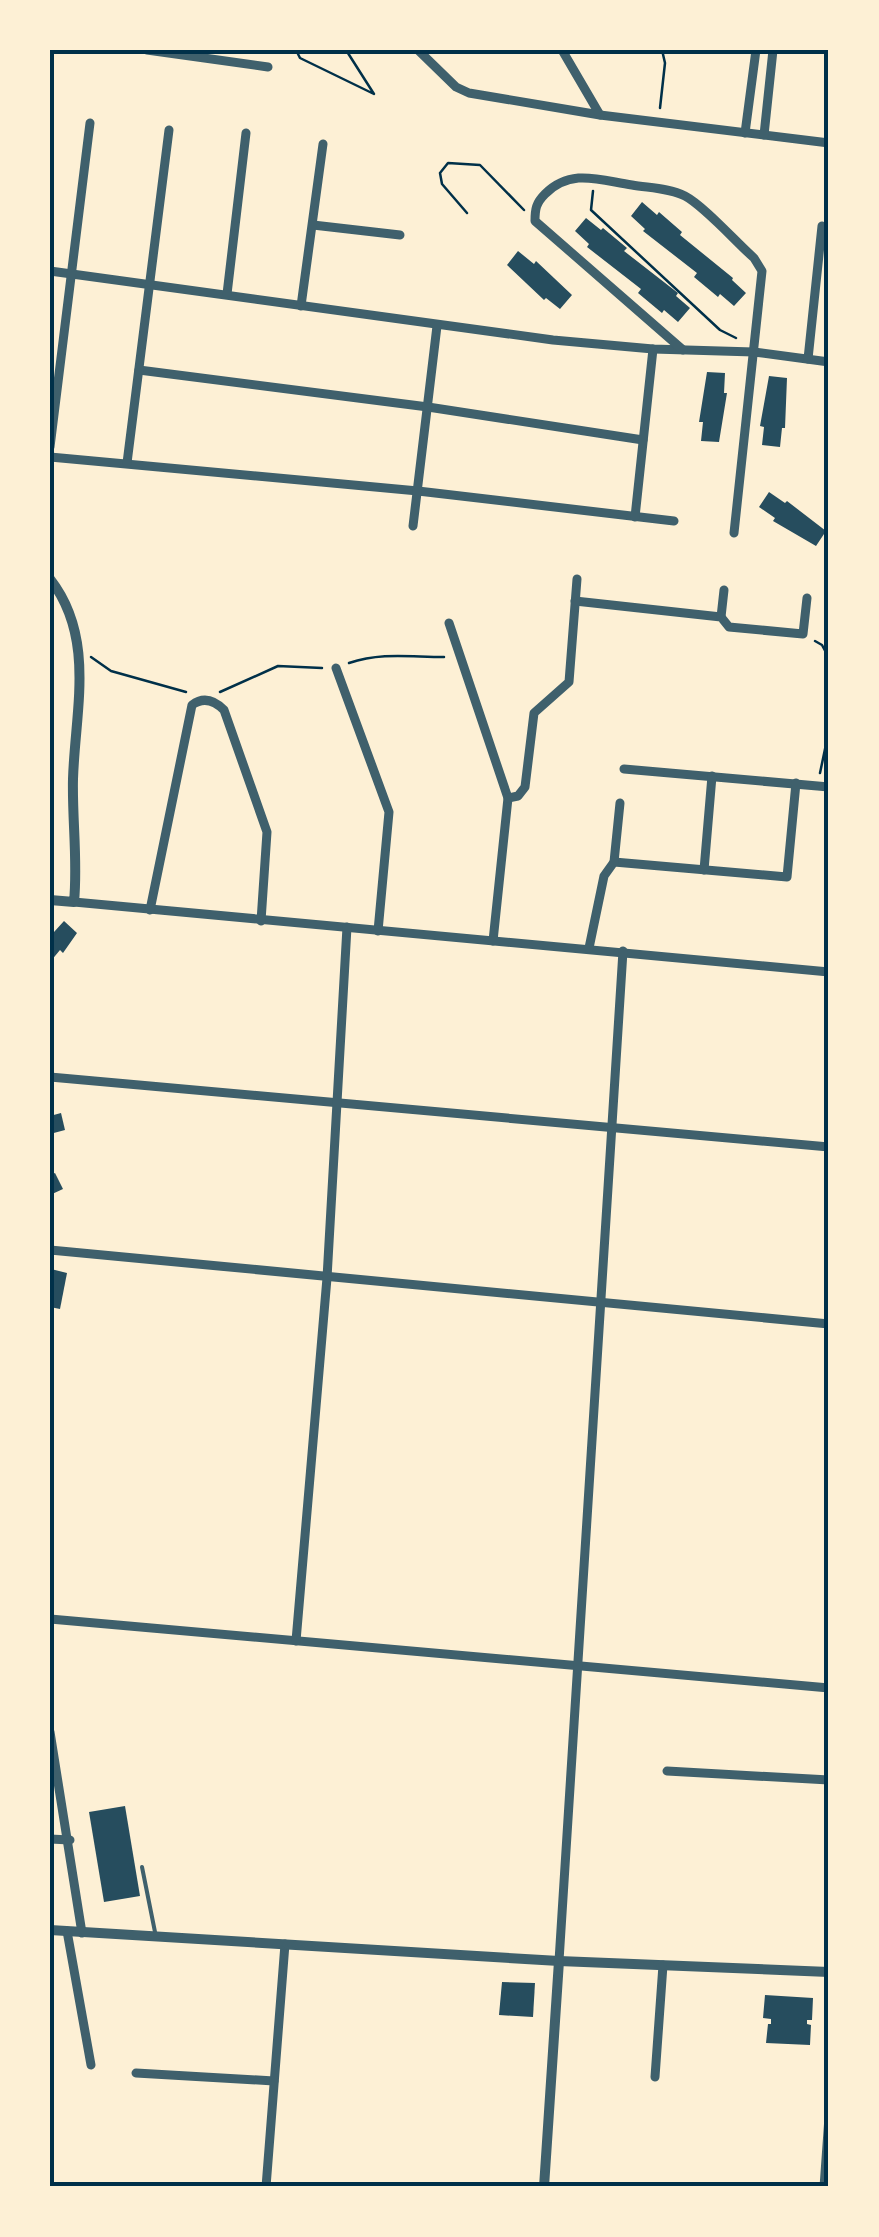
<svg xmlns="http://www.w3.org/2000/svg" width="879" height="2237" font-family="'Golos Text',sans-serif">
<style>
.building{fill:#264d5e}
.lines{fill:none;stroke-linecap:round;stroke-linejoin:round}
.path{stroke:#003049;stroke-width:2.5}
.service{stroke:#3f606c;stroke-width:4}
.minor{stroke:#3f606c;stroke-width:9}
.tertiary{stroke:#3f606c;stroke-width:10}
.neatline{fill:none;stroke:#003049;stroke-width:4}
</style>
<rect width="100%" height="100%" fill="#fdf0d5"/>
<!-- building -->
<g class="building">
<path d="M642,202L657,215L659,212L682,232L680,235L733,278L732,280L746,293L734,306L720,294L718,297L694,277L697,273L643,231L645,229L631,216Z"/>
<path d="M586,218L601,230L603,228L627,248L624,251L678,293L676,296L690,308L678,322L664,310L662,313L638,293L641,289L587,247L589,244L575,231Z"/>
<path d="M518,251L534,264L536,261L572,295L560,309L546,298L544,300L507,265Z"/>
<path d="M707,372L725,373L724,393H727L719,442L701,441L703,422H699Z"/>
<path d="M769,376L787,378L785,428H782L780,447L762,445L764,427L760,426Z"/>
<path d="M769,492L785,503L787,501L826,531L816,546L773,521L775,518L759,507Z"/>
<path d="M64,921L77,933L63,953L60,950L50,962V932H54Z"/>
<path d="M61,1113L65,1130L50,1134V1116Z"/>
<path d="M55,1173L63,1189L50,1195V1175Z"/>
<path d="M51,1269L67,1273L60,1309L50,1307Z"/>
<path d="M125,1806L140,1896L104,1902L89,1812Z"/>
<path d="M502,1982L535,1983L533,2017L499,2015Z"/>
<path d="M765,1995L813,1998L812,2020H807V2024L811,2025L810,2045L766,2043L768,2024H771V2019L763,2018Z"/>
</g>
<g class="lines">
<!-- path -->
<g class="path">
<path d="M296,50L300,58L374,94L346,50"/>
<path d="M660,108L665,63L662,50"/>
<path d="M593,191L591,210L720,330L736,338"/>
<path d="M467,213L442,184L440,173L448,163L480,165L524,210"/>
<path d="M815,641L822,645L829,658"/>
<path d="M91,657L111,671L186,692"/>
<path d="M349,663C382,652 410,657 444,657"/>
<path d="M220,692L278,666L322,668"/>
<path d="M820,773L829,730"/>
</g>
<!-- service -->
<path class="service" d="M142,1867L155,1932"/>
<!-- minor -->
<g class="minor">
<path d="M147,50L268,67"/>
<path d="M418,50L456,87L469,93L600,115L829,143"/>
<path d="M562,50L600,115"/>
<path d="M745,133L756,50"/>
<path d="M764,135L773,50"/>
<path d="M313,225L400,235"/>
<path d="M50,271L553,340L653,349L754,352L829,362"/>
<path d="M227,294L246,133"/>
<path d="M301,306L323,144"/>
<path d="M683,350L535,221C535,209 536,203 545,194C571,168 599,180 632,185C649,188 669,188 685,196C704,206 736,242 754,258L762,271L734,533"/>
<path d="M808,359L822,226"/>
<path d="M139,370L428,407L643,440"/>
<path d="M50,447L90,123"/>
<path d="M50,457L418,491L674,521"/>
<path d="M127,463L169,130"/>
<path d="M635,517L653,349"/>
<path d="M413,526L437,326"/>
<path d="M575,601L721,617L729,627L803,634L807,598"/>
<path d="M721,617L724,590"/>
<path d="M449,623L508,798L493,941"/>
<path d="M336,668L389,812L378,931"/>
<path d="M624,769L829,787"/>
<path d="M508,798L518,796L525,787L534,713L569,682L577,579"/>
<path d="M614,862L787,877L796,783"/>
<path d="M704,870L712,776"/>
<path d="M74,902L829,972"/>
<path d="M150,910L192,705C204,696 215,701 224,710L267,832L261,921"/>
<path d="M589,948L604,876L614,862L620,803"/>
<path d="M50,1077L829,1147"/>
<path d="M50,1250L829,1324"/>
<path d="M50,1619L829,1688"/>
<path d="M296,1641L327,1278L347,927"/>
<path d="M50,1732L82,1933"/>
<path d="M667,1771L829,1780"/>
<path d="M50,1839L70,1840"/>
<path d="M67,1931L91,2065"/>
<path d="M559,1961L623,951"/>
<path d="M136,2073L274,2081"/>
<path d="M655,2077L663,1965"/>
<path d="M266,2187L285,1944"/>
<path d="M824,2187L829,2117"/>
</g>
<!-- tertiary -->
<g class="tertiary">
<path d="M50,579C96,638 75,711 73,779C72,820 78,861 74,902L50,900"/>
<path d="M50,1930L559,1961L829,1972"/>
<path d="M544,2187L559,1961"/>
</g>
</g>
<!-- border -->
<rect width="879" height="2237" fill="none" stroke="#fdf0d5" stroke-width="105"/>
<rect x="52" y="52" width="774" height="2132" class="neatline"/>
</svg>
